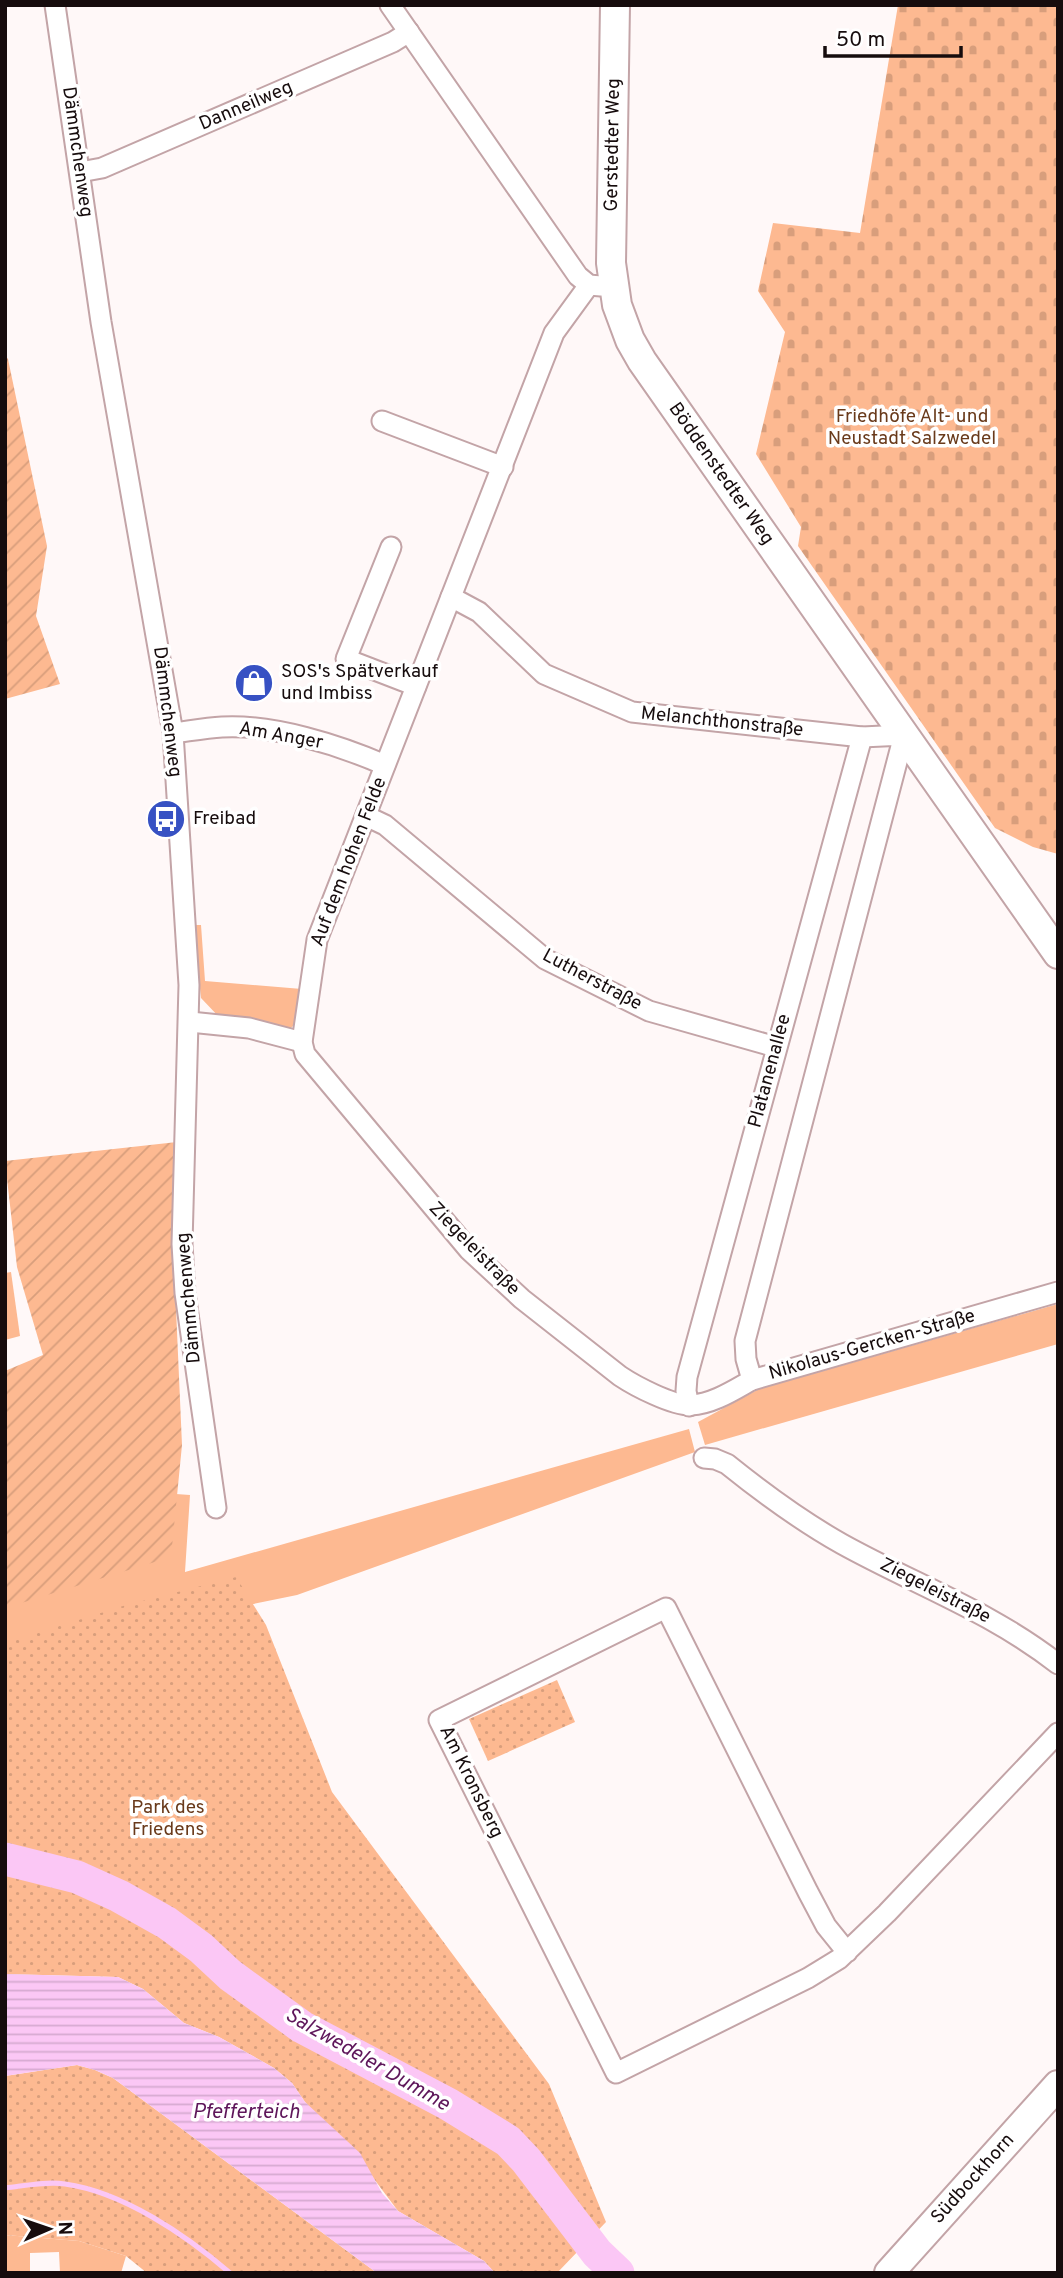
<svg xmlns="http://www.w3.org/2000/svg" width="1063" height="2278" font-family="Overpass,sans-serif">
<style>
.grass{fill:#fdb991}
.cemetery{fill:url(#cemetery-stones)}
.park{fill:url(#park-dots)}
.garden{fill:url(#garden-furrows)}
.water{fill:url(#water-rules)}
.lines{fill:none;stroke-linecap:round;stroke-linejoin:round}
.stream{stroke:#fbc7f5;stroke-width:5}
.river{stroke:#fbc7f5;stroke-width:33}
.street-casing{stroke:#c3a4a7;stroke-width:23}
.secondary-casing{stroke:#c3a4a7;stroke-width:32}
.street{stroke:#fff;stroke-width:19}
.secondary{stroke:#fff;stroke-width:28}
.labels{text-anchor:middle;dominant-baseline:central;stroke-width:7;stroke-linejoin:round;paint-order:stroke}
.street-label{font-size:19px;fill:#160c0d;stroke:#fff}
.park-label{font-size:19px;fill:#693a1b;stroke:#fff}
.poi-label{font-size:19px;fill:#160c0d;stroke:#fff;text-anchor:start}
.water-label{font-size:21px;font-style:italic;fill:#5e165a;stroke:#fff}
</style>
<defs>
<pattern id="cemetery-stones" width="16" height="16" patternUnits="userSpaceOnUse" patternTransform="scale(1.75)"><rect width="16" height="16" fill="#fdb991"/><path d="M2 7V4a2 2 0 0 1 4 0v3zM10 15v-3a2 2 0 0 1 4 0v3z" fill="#d89e7c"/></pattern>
<pattern id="park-dots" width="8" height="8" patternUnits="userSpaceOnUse" patternTransform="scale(1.75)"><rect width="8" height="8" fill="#fdb991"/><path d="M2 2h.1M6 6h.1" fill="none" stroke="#d89e7c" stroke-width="1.8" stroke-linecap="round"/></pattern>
<pattern id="garden-furrows" width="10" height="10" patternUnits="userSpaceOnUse" patternTransform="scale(1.75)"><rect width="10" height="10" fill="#fdb991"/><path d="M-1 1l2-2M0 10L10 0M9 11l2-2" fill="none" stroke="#d89e7c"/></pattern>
<pattern id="water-rules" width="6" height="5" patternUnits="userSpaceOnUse" patternTransform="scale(1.75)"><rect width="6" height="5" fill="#fbc7f5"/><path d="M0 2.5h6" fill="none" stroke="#d6aad1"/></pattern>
</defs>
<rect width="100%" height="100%" fill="#fff8f8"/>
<!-- grass -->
<g class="grass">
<path d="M193,925H201L205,981L302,989L299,1020L288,1031L220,1018L201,998Z"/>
<path d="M11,1272L20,1336L5,1340V1273Z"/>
<path d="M1058,1304V1344L705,1445L698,1422L759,1389Z"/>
<path d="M689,1429L695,1452L297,1595L5,1655V1606L176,1494L190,1495L185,1572Z"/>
<path d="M5,2235L79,2241L126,2256L121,2273H60L59,2252L30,2253V2273H5Z"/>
</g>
<!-- cemetery -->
<path class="cemetery" d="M898,5H1058V854L1033,847L995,828L798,546L801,527L756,454L785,332L758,291L773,223L860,233Z"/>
<!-- park -->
<g class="park">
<path d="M236,1577L266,1625L332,1792L549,2084L606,2222L557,2273H495L484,2261L398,2211L371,2175L305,2102L292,2083L274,2068L219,2037L184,2023L143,1989L118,1977L5,1974V1643L123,1606Z"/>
<path d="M557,1680L575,1722L488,1761L469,1719Z"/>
<path d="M77,2065L95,2070L113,2078L377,2273H147L126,2256L79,2241L5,2235V2076Z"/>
</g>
<!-- garden -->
<g class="garden">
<path d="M5,355L8,359L47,546L36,616L60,684L5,699Z"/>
<path d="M177,1142L176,1309L182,1445L171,1557L5,1608V1371L43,1355L17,1267L5,1161Z"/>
</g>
<!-- water -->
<path class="water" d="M5,1974L118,1977L143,1989L184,2023L219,2037L274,2068L292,2083L305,2102L360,2153L382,2193L398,2211L484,2261L495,2273H377L113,2078L95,2070L77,2065L5,2076Z"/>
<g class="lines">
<!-- stream -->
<path class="stream" d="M5,2188C24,2186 46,2181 65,2184C123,2192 186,2235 230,2273"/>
<!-- river -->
<path class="river" d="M5,1859L77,1877L119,1896L167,1923L201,1948L230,1975L302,2027L448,2104L508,2141L526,2160L597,2253L618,2273"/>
<!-- street casing -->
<g class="street-casing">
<g id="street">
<path d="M55,5L101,322L173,733L189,985L182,1244L185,1293L216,1508"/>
<path d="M390,5L578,276L589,285L601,286"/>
<path d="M80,172L102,168L393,42L409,32"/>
<path d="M589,285L554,333L317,940L302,1042L305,1054L469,1250L522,1299L620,1376C635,1386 673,1406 691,1405C713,1404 734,1390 752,1380L1058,1292"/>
<path d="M382,421L503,467"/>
<path d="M391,547L346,659L416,686"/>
<path d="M451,597L479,612L544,674L632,712L862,737L904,735L745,1341L746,1359L752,1380"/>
<path d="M173,733C189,731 206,728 222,727C273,724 339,745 385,765"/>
<path d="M366,816L385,825L545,959L649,1011L776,1047"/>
<path d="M190,1022L249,1028L302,1042"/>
<path d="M689,1406L686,1391L687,1377L862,737"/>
<path d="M704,1458L715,1459L727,1464C763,1493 801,1521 842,1544C916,1585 990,1611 1058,1664"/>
<path d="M847,1952L826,1926L808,1892L666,1608L439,1720L616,2073L808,1978L839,1959L887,1913L1058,1733"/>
</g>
</g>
<!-- secondary casing -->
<g class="secondary-casing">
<g id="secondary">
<path d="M615,5L611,263L617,305L630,340L642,361L1058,954"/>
<path d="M889,2273L1058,2085"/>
</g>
</g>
<!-- street -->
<use href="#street" class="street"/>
<!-- secondary -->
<use href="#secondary" class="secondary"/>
</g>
<!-- icons -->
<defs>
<g id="shop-disc" transform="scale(2.0125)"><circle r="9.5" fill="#3751c3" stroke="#fff"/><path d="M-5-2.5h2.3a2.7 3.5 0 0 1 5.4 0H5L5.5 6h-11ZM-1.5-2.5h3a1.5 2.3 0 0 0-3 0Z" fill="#fff"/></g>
<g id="bus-disc" transform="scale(2.0125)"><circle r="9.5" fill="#3751c3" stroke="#fff"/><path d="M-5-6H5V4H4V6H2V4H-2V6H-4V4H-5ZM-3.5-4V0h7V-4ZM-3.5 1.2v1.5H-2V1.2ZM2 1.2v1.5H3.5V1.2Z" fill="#fff"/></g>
</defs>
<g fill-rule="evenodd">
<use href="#shop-disc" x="254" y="683"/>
<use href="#bus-disc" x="166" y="819"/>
</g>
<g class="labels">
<!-- street labels -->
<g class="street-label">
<text transform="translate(246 106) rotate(-23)">Danneilweg</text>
<text transform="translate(613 145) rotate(-89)">Gerstedter Weg</text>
<text transform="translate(77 152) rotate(82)">Dämmchenweg</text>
<text transform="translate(721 474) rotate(55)">Böddenstedter Weg</text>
<text transform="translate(167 712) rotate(83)">Dämmchenweg</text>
<text transform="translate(722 722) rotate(6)">Melanchthonstraße</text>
<text transform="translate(281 736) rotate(10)">Am Anger</text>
<text transform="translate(349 862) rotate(-69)">Auf dem hohen Felde</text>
<text transform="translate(592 980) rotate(28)">Lutherstraße</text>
<text transform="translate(770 1071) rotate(-75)">Platanenallee</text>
<text transform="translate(474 1249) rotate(46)">Ziegeleistraße</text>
<text transform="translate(189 1298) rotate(-95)">Dämmchenweg</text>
<text transform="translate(872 1345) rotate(-16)">Nikolaus-Gercken-Straße</text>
<text transform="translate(935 1591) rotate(27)">Ziegeleistraße</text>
<text transform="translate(471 1782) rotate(64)">Am Kronsberg</text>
<text transform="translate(973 2179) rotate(-48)">Südbockhorn</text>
</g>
<!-- park labels -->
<g class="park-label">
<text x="912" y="417">Friedhöfe Alt- und<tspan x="912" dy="22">Neustadt Salzwedel</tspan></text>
<text x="168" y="1808">Park des<tspan x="168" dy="22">Friedens</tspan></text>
</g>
<!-- poi labels -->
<g class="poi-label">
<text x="281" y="672">SOS's Spätverkauf<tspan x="281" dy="22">und Imbiss</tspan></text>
<text x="193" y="819">Freibad</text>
</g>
<!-- water labels -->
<g class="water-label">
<text transform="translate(367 2060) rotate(30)">Salzwedeler Dumme</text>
<text x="246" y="2112">Pfefferteich</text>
</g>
</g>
<!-- border -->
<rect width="1063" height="2278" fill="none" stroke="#160c0d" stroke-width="14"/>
<!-- north arrow -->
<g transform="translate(49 2229) rotate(88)" stroke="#ffffff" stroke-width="5" paint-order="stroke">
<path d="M0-5L12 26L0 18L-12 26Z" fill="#160c0d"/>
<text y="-10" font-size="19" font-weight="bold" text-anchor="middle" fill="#160c0d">N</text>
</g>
<!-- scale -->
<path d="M825 46v10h136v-10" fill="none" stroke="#160c0d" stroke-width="3.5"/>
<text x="836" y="46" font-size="21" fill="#160c0d" stroke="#ffffff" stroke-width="5" paint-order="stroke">50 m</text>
</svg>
